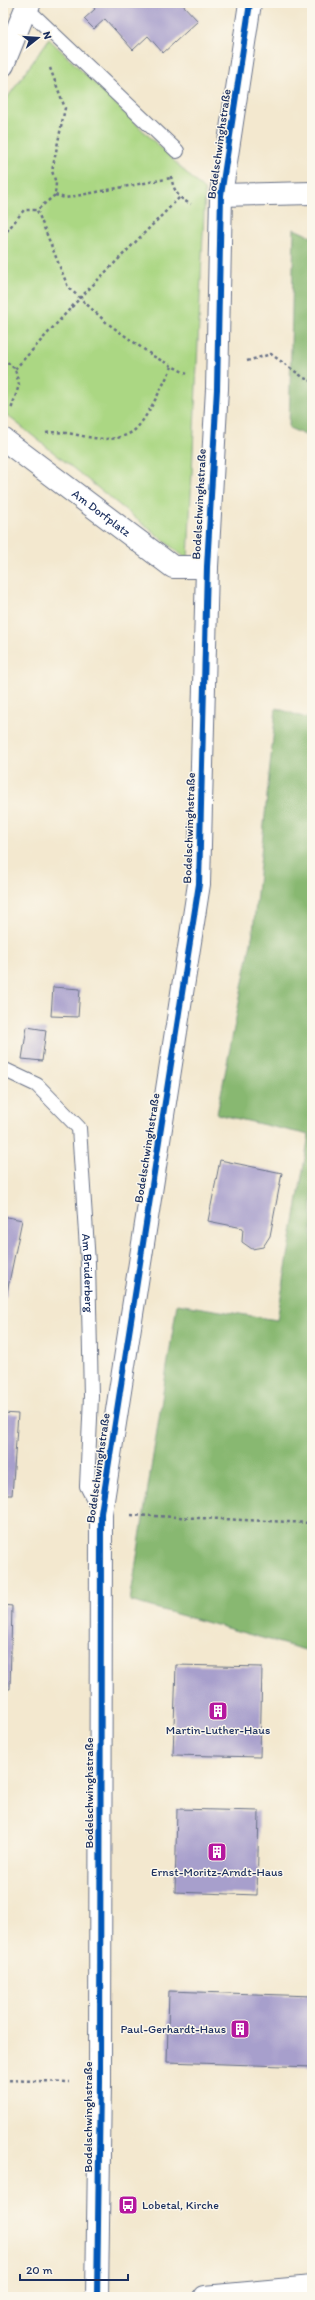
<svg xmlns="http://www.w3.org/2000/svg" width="315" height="2300" font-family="Itim,sans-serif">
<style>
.green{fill:#abd783;stroke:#638370}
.forest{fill:#88b871;stroke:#527468}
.building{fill:#a79fcc}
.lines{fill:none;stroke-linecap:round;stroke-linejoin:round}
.lane-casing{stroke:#677086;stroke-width:16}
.street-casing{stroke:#677086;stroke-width:24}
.path{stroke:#677086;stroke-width:2.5;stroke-dasharray:3 3;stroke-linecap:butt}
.lane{stroke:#fff;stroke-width:14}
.street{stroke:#fff;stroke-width:22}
.cycleway-casing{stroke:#fbf7ec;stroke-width:8}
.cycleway{stroke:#0057b8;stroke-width:6}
.labels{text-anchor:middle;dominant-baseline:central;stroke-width:3;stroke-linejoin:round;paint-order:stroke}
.street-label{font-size:12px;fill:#1b2f5e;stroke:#fbf7ec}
.poi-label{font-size:12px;fill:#1b2f5e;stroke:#fbf7ec}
</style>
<rect width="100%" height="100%" fill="#fbf7ec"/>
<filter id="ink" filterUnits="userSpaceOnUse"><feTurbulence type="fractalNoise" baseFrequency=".025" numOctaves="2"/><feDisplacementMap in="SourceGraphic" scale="8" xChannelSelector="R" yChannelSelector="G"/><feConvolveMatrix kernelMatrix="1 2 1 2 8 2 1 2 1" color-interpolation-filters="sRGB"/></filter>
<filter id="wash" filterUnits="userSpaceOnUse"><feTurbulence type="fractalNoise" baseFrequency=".012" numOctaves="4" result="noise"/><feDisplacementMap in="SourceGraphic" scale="16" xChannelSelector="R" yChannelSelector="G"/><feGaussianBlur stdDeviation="0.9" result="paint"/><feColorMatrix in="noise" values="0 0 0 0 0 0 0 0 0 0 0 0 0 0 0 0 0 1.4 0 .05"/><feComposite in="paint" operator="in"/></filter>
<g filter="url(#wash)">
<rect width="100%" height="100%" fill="#f3e8cf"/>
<!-- green -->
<path class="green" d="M49,39L205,191L188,560L3,412V104Z"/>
<!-- forest -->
<g class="forest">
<path d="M294,229L312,237V438L289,428Z"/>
<path d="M276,708L312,720V1652L130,1601L177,1304L277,1320L309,1135L217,1114L253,932Z"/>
</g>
<g id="blocks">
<!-- building -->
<g class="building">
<path d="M95,3H183L182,4L198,21L163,53L148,36L133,50L105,19L94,29L84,19L95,9L92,5Z"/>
<path d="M53,987L80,989L78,1017L51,1016Z"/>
<path d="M27,1027L46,1030L42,1061L22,1059Z"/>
<path d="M220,1160L282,1173L270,1236L263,1247L252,1249L242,1242L243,1228L208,1221Z"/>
<path d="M3,1216L22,1220L6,1297L3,1296Z"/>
<path d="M3,1413L18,1414L12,1495H3Z"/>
<path d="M3,1605L12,1606L10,1689H3Z"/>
<path d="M176,1665L262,1667L260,1757L173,1755Z"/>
<path d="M177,1809L259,1811L257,1895L175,1892Z"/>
<path d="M169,1991L312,1996V2067L167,2062Z"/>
</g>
</g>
</g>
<g filter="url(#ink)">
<use href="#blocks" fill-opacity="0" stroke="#677086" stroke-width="1"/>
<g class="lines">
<!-- lane casing -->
<g class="lane-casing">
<g id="lane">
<path d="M26,8L177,151"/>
<path id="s1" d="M3,1069L37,1085L79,1128L88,1263L91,1396L87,1486L101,1513"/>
</g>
</g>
<!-- street casing -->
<g class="street-casing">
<g id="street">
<path d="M3,65L26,8L30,3"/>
<path d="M221,195L312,193"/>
<path id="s2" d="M3,439L173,567H207"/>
<path d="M97,2297L100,2082L101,1513L199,884L207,567L217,389L221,195L250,3"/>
<path d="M205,2297L312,2287"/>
</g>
</g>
<!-- path -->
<g class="path">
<path d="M50,68L65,108L52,171L56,183L55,195L37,210L68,287L107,323L153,356L187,374"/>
<path d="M171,176C173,189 178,199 191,204"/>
<path d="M55,195L65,198L171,178"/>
<path d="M3,236L24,210H37"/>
<path d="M3,358L15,369L19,385L11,410"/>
<path d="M247,361L271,354L304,378L312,381"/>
<path d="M15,369L80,298L180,197"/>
<path d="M46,433C62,430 79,436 94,438C107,440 121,439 132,432C145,424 164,382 172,367"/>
<path d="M131,1515L312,1523"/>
<path d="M3,2080L70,2082"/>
</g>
<!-- lane -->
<use href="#lane" class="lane"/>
<!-- street -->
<use href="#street" class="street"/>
<!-- cycleway casing -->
<g class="cycleway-casing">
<path id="cycleway" d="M97,2297L100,2082L101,1513L199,884L207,567L217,389L221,195L250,3"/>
</g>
<!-- cycleway -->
<use href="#cycleway" class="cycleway"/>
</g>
</g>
<!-- icons -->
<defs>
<g id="building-square" transform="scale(1)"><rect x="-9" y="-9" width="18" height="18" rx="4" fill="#b5179e" stroke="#fbf7ec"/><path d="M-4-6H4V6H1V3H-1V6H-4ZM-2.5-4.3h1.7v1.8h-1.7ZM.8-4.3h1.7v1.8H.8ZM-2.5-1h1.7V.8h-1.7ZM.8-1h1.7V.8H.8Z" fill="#fff"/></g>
<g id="bus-square" transform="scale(1)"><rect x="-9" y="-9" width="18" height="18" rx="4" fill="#b5179e" stroke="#fbf7ec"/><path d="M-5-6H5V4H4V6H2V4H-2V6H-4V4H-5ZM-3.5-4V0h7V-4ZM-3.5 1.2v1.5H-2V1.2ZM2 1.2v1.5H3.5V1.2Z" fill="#fff"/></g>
</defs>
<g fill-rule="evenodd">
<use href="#building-square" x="218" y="1711"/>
<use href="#building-square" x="217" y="1852"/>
<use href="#building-square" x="240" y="2029"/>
<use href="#bus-square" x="128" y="2205"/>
</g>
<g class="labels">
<!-- street labels -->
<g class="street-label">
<text transform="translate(219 144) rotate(-82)">Bodelschwinghstraße</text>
<text transform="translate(199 504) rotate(-87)">Bodelschwinghstraße</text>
<text stroke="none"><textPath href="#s2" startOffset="123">Am Dorfplatz</textPath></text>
<text transform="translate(189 828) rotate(-88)">Bodelschwinghstraße</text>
<text transform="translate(147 1148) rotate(-81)">Bodelschwinghstraße</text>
<text stroke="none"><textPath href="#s1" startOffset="243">Am Brüderberg</textPath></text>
<text transform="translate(98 1468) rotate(-82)">Bodelschwinghstraße</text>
<text transform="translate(89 1793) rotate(-90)">Bodelschwinghstraße</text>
<text transform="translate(88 2117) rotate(-90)">Bodelschwinghstraße</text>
</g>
<!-- poi labels -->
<g class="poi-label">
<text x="218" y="1730">Martin-Luther-Haus</text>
<text x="217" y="1872">Ernst-Moritz-Arndt-Haus</text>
<text x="226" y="2029" text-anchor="end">Paul-Gerhardt-Haus</text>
<text x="142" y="2205" text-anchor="start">Lobetal, Kirche</text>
</g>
</g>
<!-- margin -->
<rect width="315" height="2300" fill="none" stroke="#fbf7ec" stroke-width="16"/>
<!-- north arrow -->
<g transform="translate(38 38) rotate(73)" stroke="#fbf7ec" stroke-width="3" paint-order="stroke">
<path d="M0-3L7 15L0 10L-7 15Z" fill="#1b2f5e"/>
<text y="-6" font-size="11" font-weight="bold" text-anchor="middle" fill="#1b2f5e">N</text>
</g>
<!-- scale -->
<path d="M20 2274v6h108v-6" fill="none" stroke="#1b2f5e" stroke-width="2"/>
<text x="26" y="2274" font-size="12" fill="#1b2f5e" stroke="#fbf7ec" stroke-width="3" paint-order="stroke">20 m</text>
</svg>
